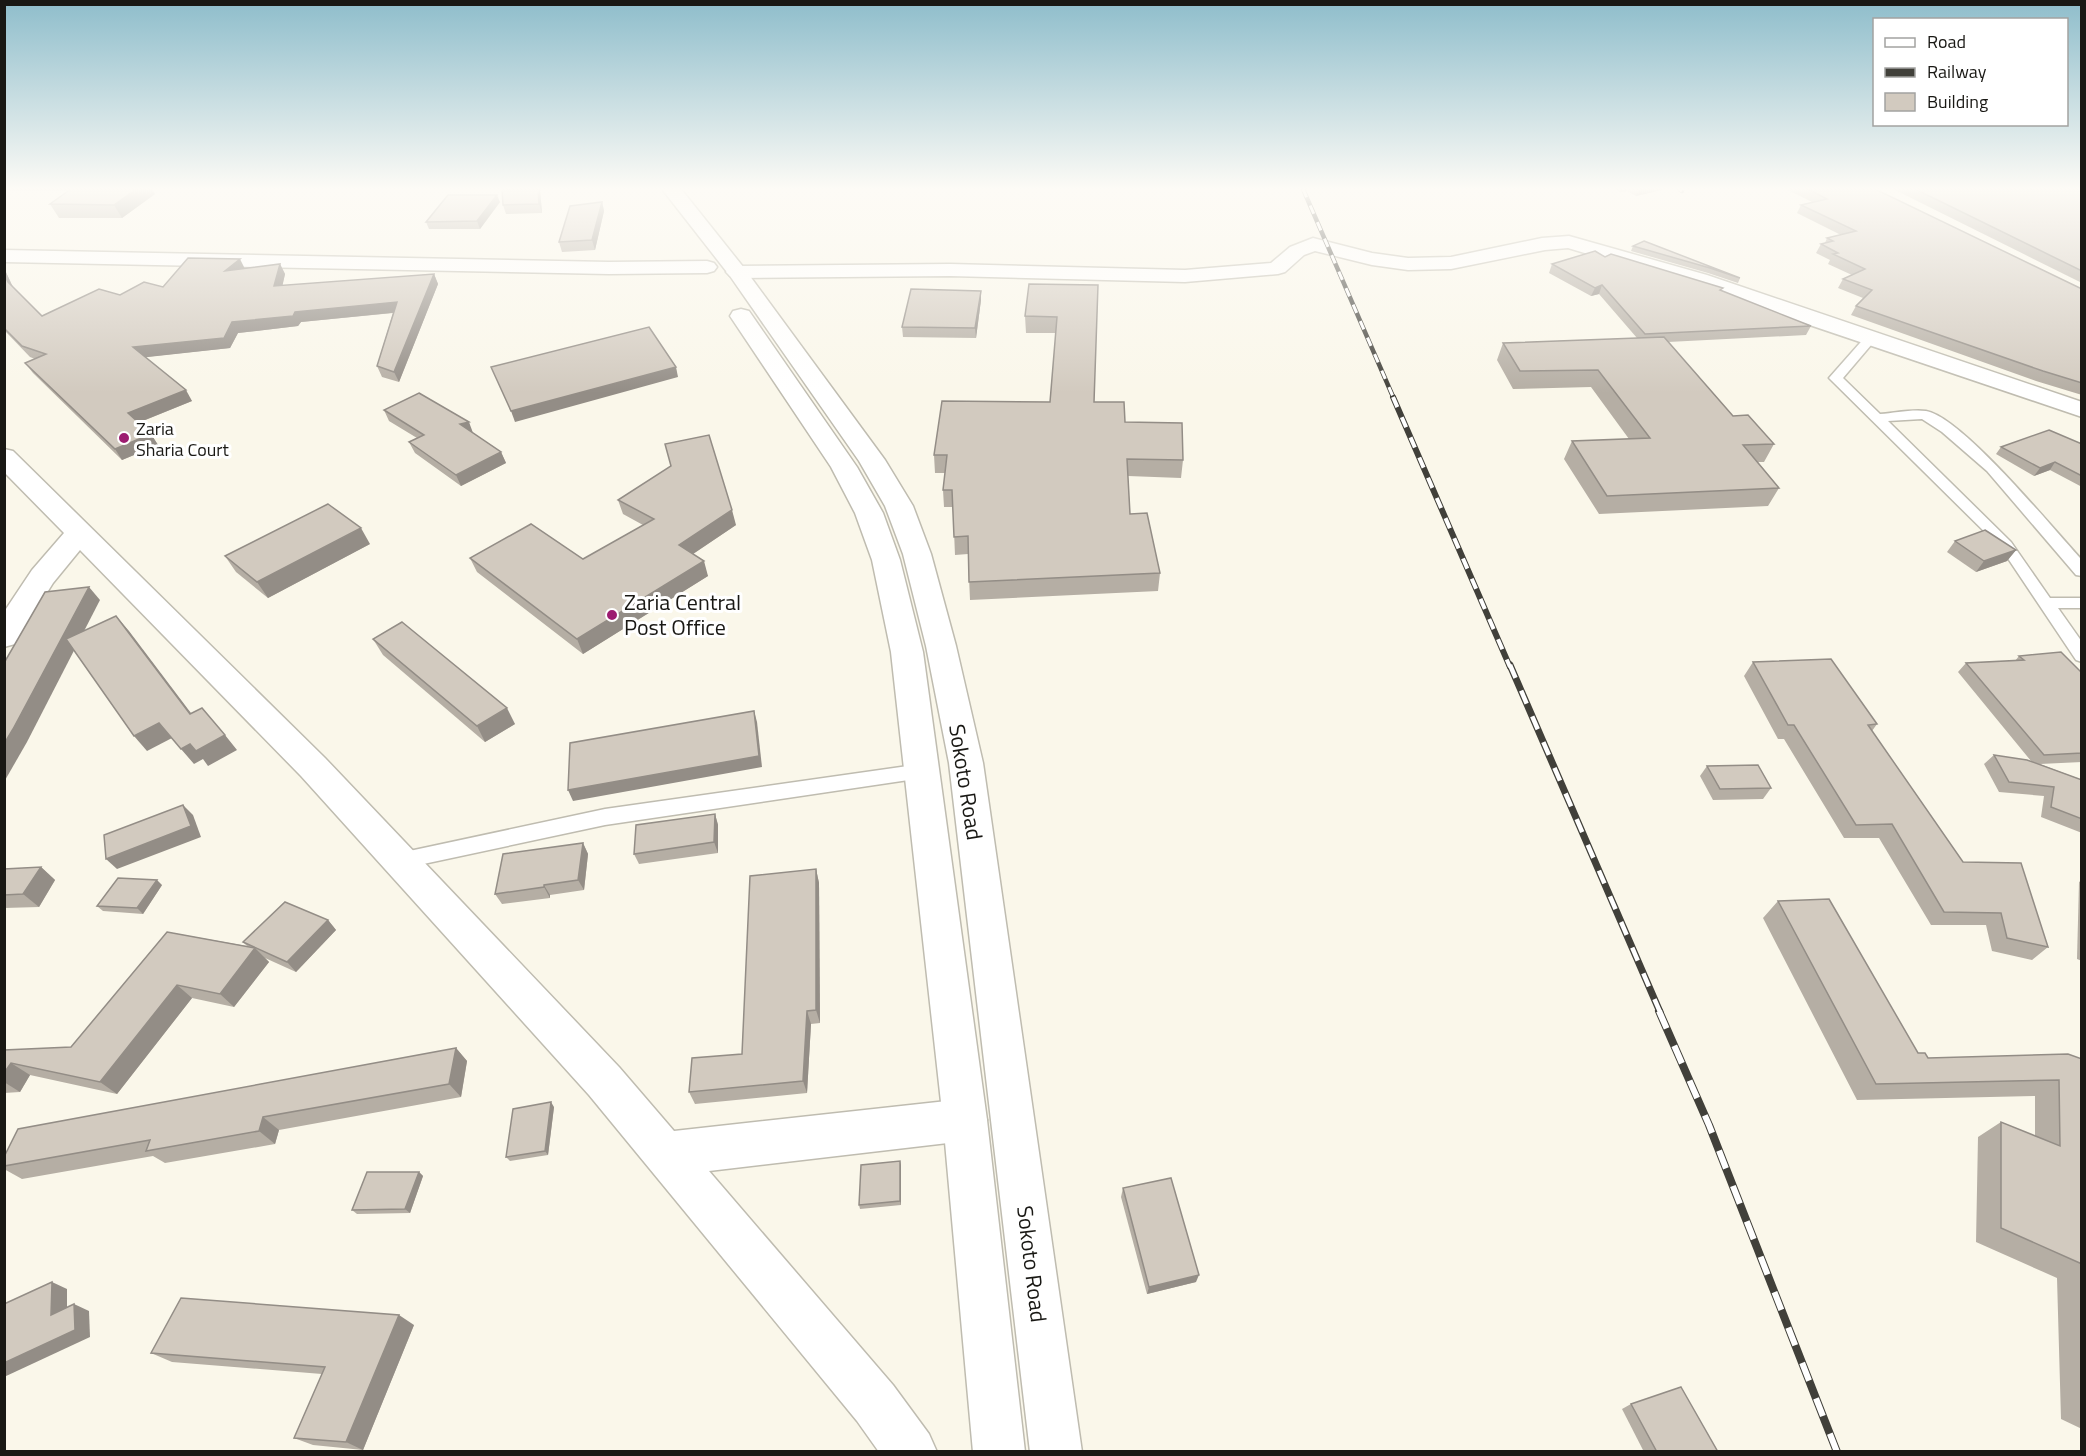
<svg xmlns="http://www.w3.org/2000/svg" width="2086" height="1456" font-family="'Titillium Web',sans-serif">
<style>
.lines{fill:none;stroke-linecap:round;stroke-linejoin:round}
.lane-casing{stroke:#bfbcb0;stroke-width:3}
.street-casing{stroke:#bfbcb0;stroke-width:3}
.primary-casing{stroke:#bfbcb0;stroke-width:3}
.lane{fill:#fff;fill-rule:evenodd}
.street{fill:#fff;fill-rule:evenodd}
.primary{fill:#fff;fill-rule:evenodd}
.rail-far3-casing{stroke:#41403a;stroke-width:4.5}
.rail-far2-casing{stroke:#41403a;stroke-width:6}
.rail-far1-casing{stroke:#41403a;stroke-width:7}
.rail-casing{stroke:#41403a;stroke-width:8}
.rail-far3{stroke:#fff;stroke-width:3;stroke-dasharray:9;stroke-linecap:butt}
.rail-far2{stroke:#fff;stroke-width:4;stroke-dasharray:11;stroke-linecap:butt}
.rail-far1{stroke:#fff;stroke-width:4.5;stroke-dasharray:14;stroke-linecap:butt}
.rail{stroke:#fff;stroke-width:6;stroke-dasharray:19;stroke-linecap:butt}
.wall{fill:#b5aea4}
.shaded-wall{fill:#938d86}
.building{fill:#d2cabf;stroke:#938d86;stroke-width:1.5}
.poi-dot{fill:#9c1c70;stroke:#fff;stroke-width:2}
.labels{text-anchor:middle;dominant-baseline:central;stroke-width:6;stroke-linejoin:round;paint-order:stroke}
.far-poi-label{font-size:18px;fill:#191814;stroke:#fff;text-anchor:start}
.poi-label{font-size:22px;fill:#191814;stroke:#fff;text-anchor:start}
.street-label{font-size:22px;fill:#191814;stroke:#fff}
</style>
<rect width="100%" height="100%" fill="#faf7ea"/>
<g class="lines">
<!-- lane casing -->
<g class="lane-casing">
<g id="lane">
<path d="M1871,334L1877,338L1843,378L1880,414C1894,413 1912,409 1926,411C1962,417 2054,530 2082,560V576L2076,575L1987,471L1942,432L1922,419L1888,421L2011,542L2050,598H2082V608H2058L2082,642V662L2076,660L2001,548L1829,378L1867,335Z"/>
<path d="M922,764L929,766L931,771L929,776L922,778L605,825L400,869L393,867L390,861L393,855L400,853L605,809Z"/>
</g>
</g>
<!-- street casing -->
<g class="street-casing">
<g id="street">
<path d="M1569,236L1707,275L2082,402V417L1691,285L1568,248L1545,250L1451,269L1408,270L1372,265L1315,251L1304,255L1285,272L1278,274L1185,282L950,276L737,278L730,276L726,272L730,268L737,266L950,264L1185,270L1271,263L1290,247L1313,238L1372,253L1408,258L1451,257L1542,238Z"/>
<path d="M4,250L609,262L707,261L714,263L717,267L714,271L707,273L609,274L4,262Z"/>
<path d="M4,449L13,451L325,758L619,1067L674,1131L965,1099L980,1105L987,1120L980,1135L965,1141L709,1171L893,1385L929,1434L937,1452H879L857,1421L589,1095L301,776L80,550L53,583L15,644L4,647V612L32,570L64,533L4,472Z"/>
</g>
</g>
<!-- primary casing -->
<g class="primary-casing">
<g id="primary">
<path d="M662,189H681L744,268L885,460L913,506L931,554L956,646L983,763L1082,1452H1030L949,763L926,646L903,554L885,506L859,461L730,276Z"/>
<path d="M741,309L749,311L857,467L883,513L900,560L923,652L987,1120L1025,1452H973L943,1120L891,652L872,560L855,513L831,467L730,316L733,311Z"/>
</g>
</g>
<!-- lane -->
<use href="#lane" class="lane"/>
<!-- street -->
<use href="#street" class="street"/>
<!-- primary -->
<use href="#primary" class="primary"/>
<!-- rail-far3 casing -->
<g class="rail-far3-casing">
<g id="rail-far3">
<path d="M1303,189L1394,399"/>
<path d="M1679,189L1682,191"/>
</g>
</g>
<!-- rail-far2 casing -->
<g class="rail-far2-casing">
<path id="rail-far2" d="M1393,397L1510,667"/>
</g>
<!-- rail-far1 casing -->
<g class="rail-far1-casing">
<path id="rail-far1" d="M1510,665L1660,1012"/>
</g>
<!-- rail casing -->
<g class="rail-casing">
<path id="rail" d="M1659,1011L1709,1125L1837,1452"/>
</g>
<!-- rail-far3 -->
<use href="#rail-far3" class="rail-far3"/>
<!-- rail-far2 -->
<use href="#rail-far2" class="rail-far2"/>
<!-- rail-far1 -->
<use href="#rail-far1" class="rail-far1"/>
<!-- rail -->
<use href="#rail" class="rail"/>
</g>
<!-- wall -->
<g class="wall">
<path d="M4,189H152L155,194L122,218H59L50,204L68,191H4Z"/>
<path d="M540,189L542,213L506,214L503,205Z"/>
<path d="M1615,189H1666L1636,196L1627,191L1620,192Z"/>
<path d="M1786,189H1875L2082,289V395L2036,381L1851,315L1856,306L1863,298L1838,288L1843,279L1852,275L1828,264L1830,260L1816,253L1821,244L1825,243L1827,238L1841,235L1797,213L1801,205L1812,202Z"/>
<path d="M1893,189H2082V283Z"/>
<path d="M500,202L480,229H429L426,222Z"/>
<path d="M602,202L604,211L595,250L562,252L559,242Z"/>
<path d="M1644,241L1740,278L1738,283L1708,273L1631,251L1633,246Z"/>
<path d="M1605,257L1721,291L1811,326L1806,335L1668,342L1733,416L1774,444L1764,462H1758L1779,488L1768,506L1599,514L1564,459L1572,441L1629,439L1591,387L1513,389L1497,360L1503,343L1637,338L1599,294L1591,296L1549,273L1552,264Z"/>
<path d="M280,264L285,274L282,286L434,274L438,284L399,382L382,377L377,366L393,313L301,322L298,326L238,333L230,348L145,357L192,401L138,423L151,434L158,445L122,460L33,373L25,363L35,359L30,357L4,330V268L13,287L42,316L120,295L163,287L245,269Z"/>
<path d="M1098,285L1094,402L1183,460L1181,478L1128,476L1130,514L1160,573L1158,591L970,600L968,554L955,555L953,507H944L943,490L945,473H935L934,455L1050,402L1056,333H1026L1025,316Z"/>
<path d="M981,291V300L976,338L903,337L902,327Z"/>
<path d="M384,410L473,433L501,452L506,463L461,486L415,453L409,442L417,438L389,421Z"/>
<path d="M2082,444V487L2050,470L2034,476L1996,454L2001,447Z"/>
<path d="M618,500L736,525L693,554L708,576L583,654L477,572L470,558L583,559L643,525L623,514Z"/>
<path d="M1955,541L2016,550L2007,561L1976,572L1947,552Z"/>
<path d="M370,544L268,598L236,572L225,556Z"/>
<path d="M373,639L515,724L485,742L383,655Z"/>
<path d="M2019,656L2082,673V762L2040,764L2082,780V833L2041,817L2044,796L1999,792L1984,764L1994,755L2031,761L1958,672L1966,663L2015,661Z"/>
<path d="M1753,662L1877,724L1872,731L1963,862L2048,947L2032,960L1992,951L1986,925H1931L1879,838H1844L1784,739H1778L1744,676Z"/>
<path d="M1707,766L1771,788L1763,799L1713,800L1700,776Z"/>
<path d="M715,814L718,825V853L639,864L634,854Z"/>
<path d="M583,843L588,854L584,890L550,895V898L502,904L495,894Z"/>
<path d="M41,867L55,880L39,907L4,908V869Z"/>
<path d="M816,869L819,883L820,1023L811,1024L807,1093L695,1104L689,1092L742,1054Z"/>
<path d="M2082,880V961L2077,959L2079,882Z"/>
<path d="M162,885L143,914L103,911L97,906Z"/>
<path d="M1778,901L1918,1053L1928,1058L2082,1059V1429L2061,1419L2057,1278L1976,1242L1978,1137L2001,1122L2035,1136V1096L1857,1100L1763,918Z"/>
<path d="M328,920L336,930L296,972L265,958L269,962L234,1007L192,998L117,1094L30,1075L20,1092L4,1093V1050L71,1047L167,932L247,946L243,942Z"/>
<path d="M456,1048L467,1061L461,1097L279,1130L275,1144L165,1163L153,1156L22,1179L4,1169V1157Z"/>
<path d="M554,1107L548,1155L510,1161L506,1157Z"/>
<path d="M900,1161L901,1166V1205L860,1209L859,1205Z"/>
<path d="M419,1172L423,1176L410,1213L357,1214L352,1210Z"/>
<path d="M1123,1188L1196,1282L1147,1294L1121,1197Z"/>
<path d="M414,1325L363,1450L313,1445L294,1438L322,1374L172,1362L151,1353Z"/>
<path d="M1631,1404L1718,1452H1644L1622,1409Z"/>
</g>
<!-- shaded-wall -->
<g class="shaded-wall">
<path d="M136,189H152L155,194L122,218L114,205Z"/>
<path d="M538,189H540L542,213L539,204Z"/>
<path d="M1622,189H1627V191L1620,192Z"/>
<path d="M1639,189H1666L1636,196Z"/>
<path d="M497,195L500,202L480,229L477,221Z"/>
<path d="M602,202L604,211L595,250L592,240Z"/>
<path d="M240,259L245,269L225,271Z"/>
<path d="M280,264L285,274L280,297L274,286Z"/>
<path d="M4,268L15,292L8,282L4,274Z"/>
<path d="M434,274L438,284L399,382L394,372Z"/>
<path d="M1602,285L1599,294L1591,296L1595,288Z"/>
<path d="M981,291V300L976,338L975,328Z"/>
<path d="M397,302L401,312L301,322L298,326L238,333L230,348L139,358L133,347L232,322L295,312Z"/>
<path d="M676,367L678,377L515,422L511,411Z"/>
<path d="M186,390L192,401L135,424L128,413Z"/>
<path d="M469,422L473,433L465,435L460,424Z"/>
<path d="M151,434L158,445L122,460L115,449Z"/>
<path d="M501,452L506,463L461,486L456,475Z"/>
<path d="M2055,462L2050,470L2034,476L2040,468Z"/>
<path d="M732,510L736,525L684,560L679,545Z"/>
<path d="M361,528L370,544L268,598L257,582Z"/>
<path d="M2016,550L2007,561L1976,572L1984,561Z"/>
<path d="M704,561L708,576L583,654L577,639Z"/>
<path d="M89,587L100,600L27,742L4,782V744Z"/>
<path d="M116,616L129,631L203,729L190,714Z"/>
<path d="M507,708L515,724L485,742L477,726Z"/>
<path d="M754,711L757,722L762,767L573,801L568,790Z"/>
<path d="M159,723L172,738L147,751L134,736Z"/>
<path d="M225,735L237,750L208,766L203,759L194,764L181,749L190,744Z"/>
<path d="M183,805L193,815L201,837L117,869L106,859Z"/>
<path d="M715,814L718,825V853L714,842Z"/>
<path d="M583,843L588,854L584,890L578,880Z"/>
<path d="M41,867L55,880L39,907L23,894Z"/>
<path d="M816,869L819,883L820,1023L816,1010Z"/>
<path d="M157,880L162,885L143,914L137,908Z"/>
<path d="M544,885L550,895V898L544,887Z"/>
<path d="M328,920L336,930L296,972L287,962Z"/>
<path d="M255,948L269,962L234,1007L220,994Z"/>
<path d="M177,985L192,998L117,1094L100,1082Z"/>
<path d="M807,1011L811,1024L807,1093L803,1081Z"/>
<path d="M456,1048L467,1061L461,1097L449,1084Z"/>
<path d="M11,1063L30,1075L20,1092L4,1082V1073Z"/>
<path d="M551,1102L554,1107L548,1155L545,1151Z"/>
<path d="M263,1117L279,1130L275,1144L259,1131Z"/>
<path d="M900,1161L901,1166V1205L900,1201Z"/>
<path d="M419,1172L423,1176L410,1213L405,1209Z"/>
<path d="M1199,1275L1196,1282L1147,1294L1149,1287Z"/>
<path d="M52,1282L67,1289V1322L51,1315Z"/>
<path d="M74,1304L89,1311L90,1337L4,1377V1363Z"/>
<path d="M399,1315L414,1325L363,1450L346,1442Z"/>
</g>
<!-- building -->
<g class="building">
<path d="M71,189H136L114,205L50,204Z"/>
<path d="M502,189H538L539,204L503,205Z"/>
<path d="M1808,189H1875L2082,289V383L2043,371L1856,306L1872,290L1843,279L1865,269L1833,254L1838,253L1821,244L1833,241L1827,238L1856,231L1801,205L1827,199Z"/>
<path d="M1915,189H2082V271Z"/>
<path d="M448,195H497L477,221L426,222Z"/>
<path d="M602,202L592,240L559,242L570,206Z"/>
<path d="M1644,241L1740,278L1710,268L1633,246Z"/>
<path d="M1595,251L1605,257L1611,254L1723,288L1720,290L1811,326L1645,334L1602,285L1595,288L1552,264Z"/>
<path d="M188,258L240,259L225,271L280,264L274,286L434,274L394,372L377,366L397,302L295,312L293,316L232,322L224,338L133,347L186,390L128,413L151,434L115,449L25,363L46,354L22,346L4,328V274L8,282L42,316L99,289L120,295L144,282L163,287Z"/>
<path d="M1029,284L1098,285L1094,402H1124L1125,422L1182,423L1183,460L1127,459L1130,514L1147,513L1160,573L969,582L968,536L954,537L952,490H943L947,455H934L942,401L1050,402L1057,317L1025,316Z"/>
<path d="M911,289L981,291L975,328L902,327Z"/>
<path d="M649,327L676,367L511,411L491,367Z"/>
<path d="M1664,337L1733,416L1748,415L1774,444L1743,445L1779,488L1607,496L1572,441L1650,438L1598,370L1520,371L1503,343Z"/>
<path d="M419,393L469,422L460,424L501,452L456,475L409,442L424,435L384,410Z"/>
<path d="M2049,430L2082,444V476L2055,462L2040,468L2001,447Z"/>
<path d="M709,435L732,510L679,545L704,561L577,639L470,558L531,524L583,559L654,519L618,500L671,466L665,444Z"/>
<path d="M328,504L361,528L257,582L225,556Z"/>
<path d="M1985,530L2016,550L1984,561L1955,541Z"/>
<path d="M89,587L13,729L4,744V663L45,592Z"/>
<path d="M116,616L190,714L202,708L225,735L196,751L190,744L181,749L159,723L134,736L66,639Z"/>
<path d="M402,622L507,708L477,726L373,639Z"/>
<path d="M2061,652L2082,673V753L2044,755L1966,663L2024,660L2019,656Z"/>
<path d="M1831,659L1877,724L1868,725L1963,862L2021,863L2048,947L2007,938L2001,913L1944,912L1892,824L1856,825L1794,725H1788L1753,662Z"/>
<path d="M754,711L759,756L568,790L570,743Z"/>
<path d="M1994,755L2027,760L2082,780V819L2051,807L2054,787L2009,782Z"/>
<path d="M1758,765L1771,788L1720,789L1707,766Z"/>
<path d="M183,805L191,826L106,859L104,835Z"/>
<path d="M715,814L714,842L634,854L636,825Z"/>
<path d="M583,843L578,880L544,885V887L495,894L503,854Z"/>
<path d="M41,867L23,894L4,895V869Z"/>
<path d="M816,869V1010L807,1011L803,1081L689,1092L692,1058L742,1054L750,876Z"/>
<path d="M118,878L157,880L137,908L97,906Z"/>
<path d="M1829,899L1918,1053H1925L1928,1058L2068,1054L2082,1059V1264L2001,1228V1122L2060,1146L2059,1080L1876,1084L1778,901Z"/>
<path d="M285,902L328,920L287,962L243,942Z"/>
<path d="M167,932L255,948L220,994L177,985L100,1082L11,1063L4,1073V1050L71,1047Z"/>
<path d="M456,1048L449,1084L263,1117L259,1131L146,1151L150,1140L4,1166V1157L18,1129Z"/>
<path d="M551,1102L545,1151L506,1157L513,1109Z"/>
<path d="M900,1161V1201L859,1205L861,1165Z"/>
<path d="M367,1172H419L405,1209L352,1210Z"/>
<path d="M1171,1178L1199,1275L1149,1287L1123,1188Z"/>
<path d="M52,1282L51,1315L74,1304L75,1330L4,1363V1304Z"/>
<path d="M181,1298L399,1315L346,1442L294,1438L325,1367L151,1353Z"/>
<path d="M1681,1387L1718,1452H1657L1631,1404Z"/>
</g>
<!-- sky -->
<linearGradient id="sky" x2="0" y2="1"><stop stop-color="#8ebdcb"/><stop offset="0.48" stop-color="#fdfbf6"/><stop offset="1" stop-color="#fdfbf6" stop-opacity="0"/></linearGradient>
<rect width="2086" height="393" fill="url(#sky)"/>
<!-- markers -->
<g class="poi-dot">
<circle cx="124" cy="438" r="6"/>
<circle cx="612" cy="615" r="6"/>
</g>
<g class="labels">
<!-- far-poi labels -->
<g class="far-poi-label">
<text x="136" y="428">Zaria<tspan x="136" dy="21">Sharia Court</tspan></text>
</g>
<!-- poi labels -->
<g class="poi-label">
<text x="624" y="602">Zaria Central<tspan x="624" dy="25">Post Office</tspan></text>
</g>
<!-- street labels -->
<g class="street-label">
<text transform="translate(966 782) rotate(81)">Sokoto Road</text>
<text transform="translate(1032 1264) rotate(83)">Sokoto Road</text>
</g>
</g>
<!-- border -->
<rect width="2086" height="1456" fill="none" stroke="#191814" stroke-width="12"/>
<!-- legend -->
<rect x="1873" y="18" width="195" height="108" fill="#ffffff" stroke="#a3a3a1" stroke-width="1.5"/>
<rect x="1885" y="38" width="30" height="9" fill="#ffffff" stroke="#a3a3a1" stroke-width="1.5"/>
<text x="1927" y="48" font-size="18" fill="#191814">Road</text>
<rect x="1885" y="68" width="30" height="9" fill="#41403a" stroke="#a3a3a1" stroke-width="1.5"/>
<text x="1927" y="78" font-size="18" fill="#191814">Railway</text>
<rect x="1885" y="93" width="30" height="18" fill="#d2cabf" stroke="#a3a3a1" stroke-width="1.5"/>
<text x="1927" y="108" font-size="18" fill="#191814">Building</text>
</svg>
